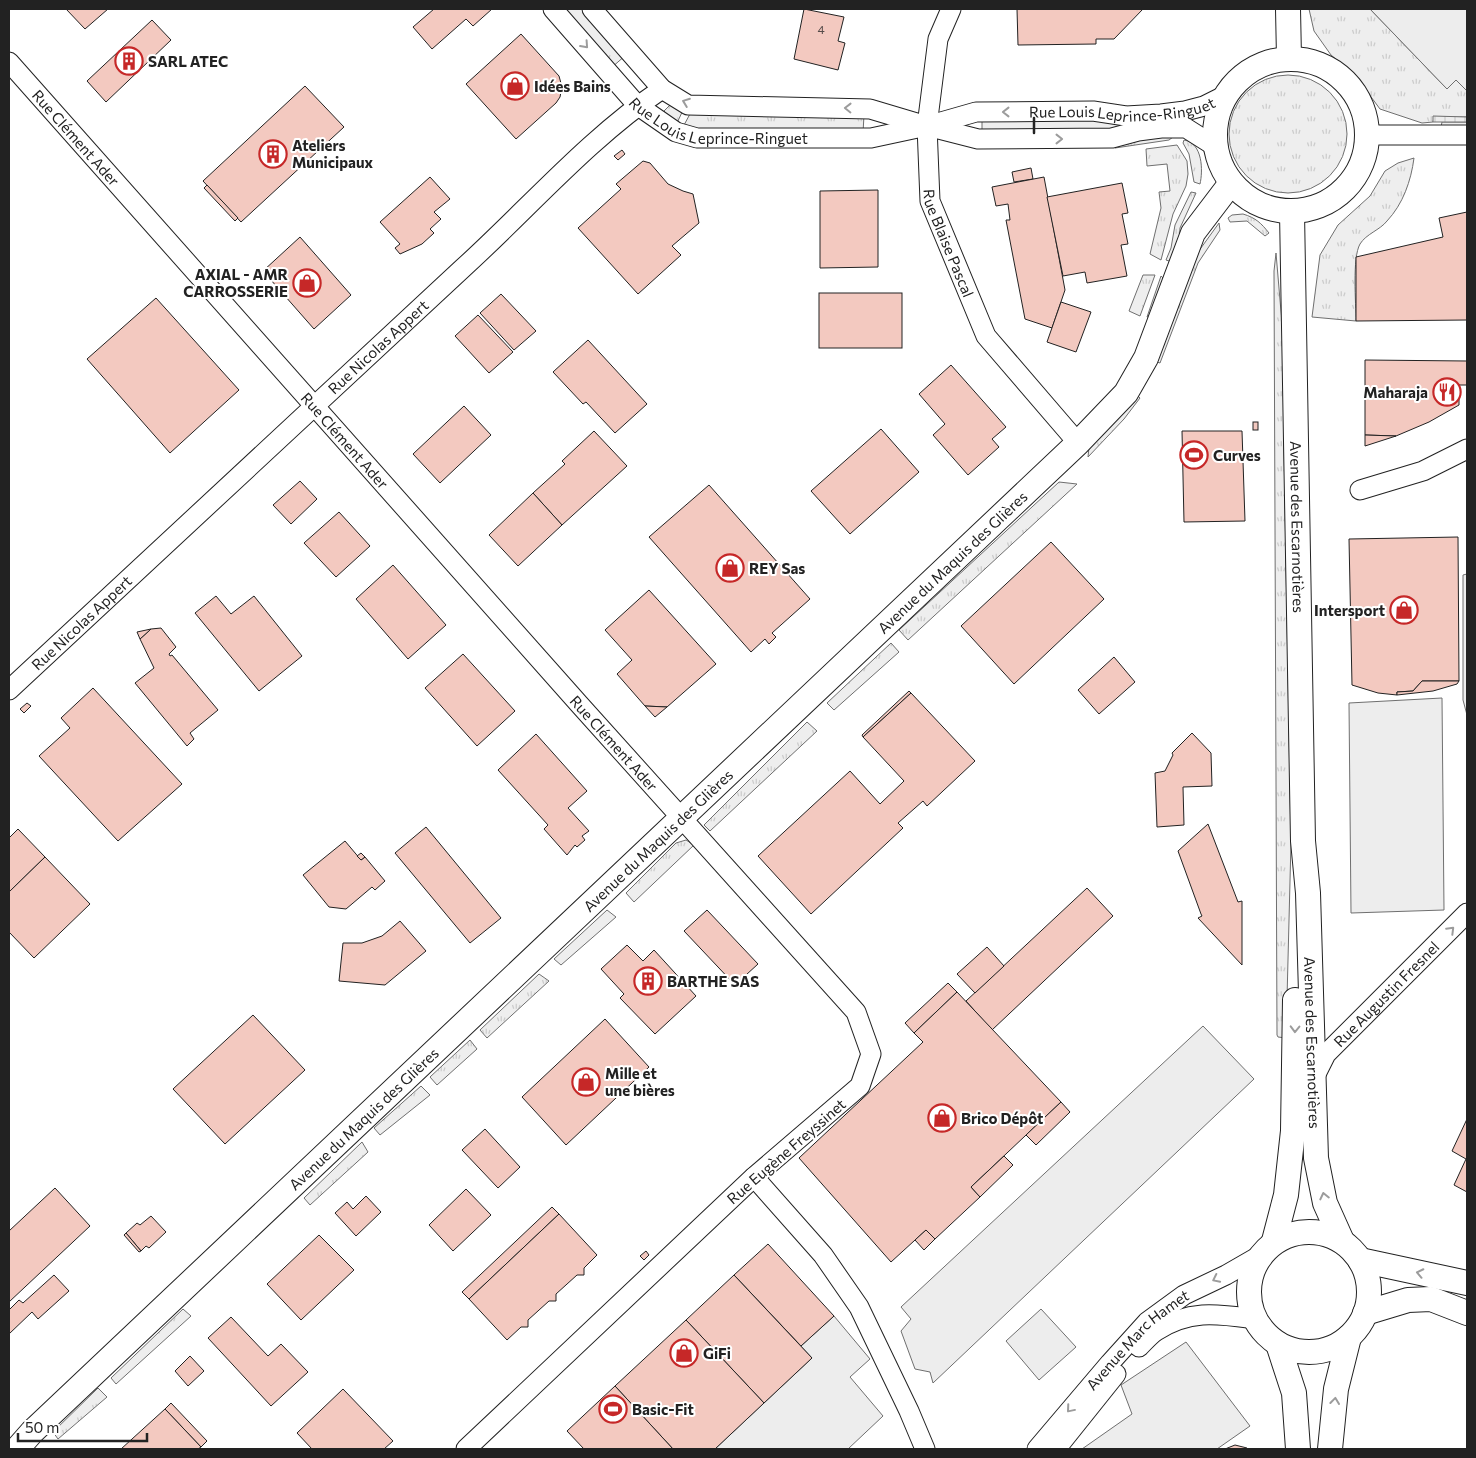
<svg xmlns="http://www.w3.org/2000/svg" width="1476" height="1458" font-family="Commissioner,sans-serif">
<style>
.grass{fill:url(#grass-tufts);stroke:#6f6f6f}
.parking{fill:#ededed;stroke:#6f6f6f}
.plaza{fill:url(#plaza-grid);stroke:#6f6f6f}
.building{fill:#f3c9c0;stroke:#222}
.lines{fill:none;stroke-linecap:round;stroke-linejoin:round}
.minor-casing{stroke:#222;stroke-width:21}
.major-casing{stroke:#222;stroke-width:26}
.minor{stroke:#fff;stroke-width:19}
.major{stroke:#fff;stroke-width:24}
.wall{stroke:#222;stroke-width:2.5}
.oneway{stroke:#9c9c9c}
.labels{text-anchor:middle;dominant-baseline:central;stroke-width:4;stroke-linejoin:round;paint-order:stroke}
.number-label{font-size:12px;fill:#564c4a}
.poi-label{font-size:15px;font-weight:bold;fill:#222;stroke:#fff;text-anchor:start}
.street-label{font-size:15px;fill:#222;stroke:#fff}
</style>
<defs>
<pattern id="grass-tufts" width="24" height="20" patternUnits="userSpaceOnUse" patternTransform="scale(1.25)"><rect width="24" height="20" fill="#eee"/><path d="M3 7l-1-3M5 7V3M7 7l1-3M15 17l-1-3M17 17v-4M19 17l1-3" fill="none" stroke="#ccc"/></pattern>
<pattern id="plaza-grid" width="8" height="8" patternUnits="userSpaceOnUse" patternTransform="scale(1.25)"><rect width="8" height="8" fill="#ededed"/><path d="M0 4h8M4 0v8" fill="none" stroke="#cbcbcb"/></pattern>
</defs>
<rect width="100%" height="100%" fill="#fff"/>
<!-- grass -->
<g class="grass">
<path d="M559,9H585L626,55L611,68Z"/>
<path d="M1309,9H1370L1447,89L1456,80L1467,91V117H1434L1433,122L1422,123L1380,109L1354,74L1331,55L1314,31Z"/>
<circle cx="1288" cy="134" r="59"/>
<path d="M671,104L684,108L677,123L667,116L664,111Z"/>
<path d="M691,112L864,115L863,133L696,131L683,127Z"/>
<path d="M982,116L1089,117L1133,124L1091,134L982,133Z"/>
<path d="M1442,122H1467V126L1441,127Z"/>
<path d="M1161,136L1173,137L1169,140L1115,148L1113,145Z"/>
<path d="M1184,140C1203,143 1203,171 1200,184L1194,182L1189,154L1183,143Z"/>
<path d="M1177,145L1187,161L1188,174L1186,186L1173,214L1161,260L1150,254L1161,208L1159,192L1170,191L1167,164L1147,166L1146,149Z"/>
<path d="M1414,158C1411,181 1403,204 1387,221C1380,230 1366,234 1360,244C1352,258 1356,303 1356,321L1312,317L1320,255L1338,225L1370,196L1385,171L1398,163Z"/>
<path d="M1191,192L1196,193L1180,228L1179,243L1172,262L1166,260L1171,248L1175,225Z"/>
<path d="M1243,214C1256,218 1261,223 1269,233L1265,236L1247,221L1230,222L1228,218L1232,215Z"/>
<path d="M1219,223L1220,230L1198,263L1160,363L1154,361L1193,259Z"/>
<path d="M1276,253L1284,347V448L1291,842L1286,1038L1278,1037L1277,1035L1274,271Z"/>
<path d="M1143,275H1155L1140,316L1129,311Z"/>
<path d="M1161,276L1165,280L1152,317H1147Z"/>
<path d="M1136,394L1140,398L1124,419L1088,457L1089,447Z"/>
<path d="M1059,482L1077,484L908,640L899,630Z"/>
<path d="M891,643L899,652L834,710L827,703Z"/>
<path d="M807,722L817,731L710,831L704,825Z"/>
<path d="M686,840L694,845L634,902L626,893L676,843Z"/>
<path d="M607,910L616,917L561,965L554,959Z"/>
<path d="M539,974L549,981L487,1038L480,1030Z"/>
<path d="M470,1040L477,1049L437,1085L430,1077Z"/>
<path d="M421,1086L430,1095L380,1135L374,1128Z"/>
<path d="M362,1142L368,1152L310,1205L304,1198Z"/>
<path d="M183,1309L191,1316L116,1384L111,1378Z"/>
<path d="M98,1388L107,1397L58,1439L53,1432Z"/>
</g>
<!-- parking -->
<g class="parking">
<path d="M1370,9H1467V91L1456,80L1447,89Z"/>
<path d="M1467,574V715L1463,700V575Z"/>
<path d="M1442,698L1444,910L1351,913L1349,703Z"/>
<path d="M1203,1026L1254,1079L933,1383L930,1372L915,1369L901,1331L911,1319L901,1307Z"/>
<path d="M1041,1309L1076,1347L1039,1380L1006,1341Z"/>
<path d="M834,1316L870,1359L850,1377L883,1416L848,1449H715L812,1358L801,1346Z"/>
<path d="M1186,1342L1250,1426L1217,1449H1082L1132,1414L1121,1385Z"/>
</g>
<!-- plaza -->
<path class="plaza" d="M1433,116L1467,117V122H1433Z"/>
<!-- building -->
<g class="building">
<path d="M66,9H108L85,29Z"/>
<path d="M434,9H492L473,26L466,19L432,49L413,27Z"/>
<path d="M804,9L844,17L838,41L845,43L838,70L794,59Z"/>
<path d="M1017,9H1143L1114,39H1096V44L1018,45Z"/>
<path d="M152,20L171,40L106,102L87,81Z"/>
<path d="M521,34L559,76L562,87L560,97L556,103L516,139L466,84Z"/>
<path d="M305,86L344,127L241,222L203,181Z"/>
<path d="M622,150L625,154L618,160L614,156Z"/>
<path d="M643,161L650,163L668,184L683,191L693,194L699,223L672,246L681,255L638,294L578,228L621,189L616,184Z"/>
<path d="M1031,168L1033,179L1014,182L1012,172Z"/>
<path d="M430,177L450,199L434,212L441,219L430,229L434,233L422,244L400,254L395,248L400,244L380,222Z"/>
<path d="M1044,177L1065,290L1052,328L1025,319L1006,220H1010L1008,204L996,206L992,187Z"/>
<path d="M1122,183L1128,213L1122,214L1128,244L1121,245L1127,276L1087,283L1085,272L1063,276L1047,197Z"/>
<path d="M207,185L238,218L235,221L204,188Z"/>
<path d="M878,190V267L820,268V191Z"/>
<path d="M1467,212V320L1356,321V257L1443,237L1439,218Z"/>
<path d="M300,237L351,295L314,329L263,271Z"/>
<rect x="819" y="293" width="83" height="55"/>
<path d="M501,294L536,331L514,350L480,313Z"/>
<path d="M156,298L239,390L170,453L87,359Z"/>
<path d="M1061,302L1091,312L1076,352L1047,342Z"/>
<path d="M478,315L513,352L489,373L455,336Z"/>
<path d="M588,340L647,404L615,433L586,402L583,404L553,372Z"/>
<path d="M1365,360L1467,361V385H1459V405L1429,422L1396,436L1365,435Z"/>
<path d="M951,365L1006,427L992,439L999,447L968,475L933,435L945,424L919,394Z"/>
<path d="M464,406L491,435L440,483L413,454Z"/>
<rect x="1253" y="422" width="5" height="8"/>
<path d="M881,429L919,472L850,534L811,491Z"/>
<path d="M594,431L627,466L562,525L533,493L565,464L562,461Z"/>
<path d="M1182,431H1242L1245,521L1184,522Z"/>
<path d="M1365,435L1396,436L1365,446Z"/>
<path d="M300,481L317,499L291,524L273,505Z"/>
<path d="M709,485L810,599L772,633L776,637L769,644L765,639L751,652L649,537Z"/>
<path d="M533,493L562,525L518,566L489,535Z"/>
<path d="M339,512L370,546L336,577L304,543Z"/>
<path d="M1458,537L1459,681H1422L1413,691L1397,692V695L1378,693L1352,685L1349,539Z"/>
<path d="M1051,542L1104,599L1014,684L961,626Z"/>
<path d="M393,565L446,625L408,659L356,599Z"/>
<path d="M649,590L716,664L667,707L645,706L617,674L632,660L605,630Z"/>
<path d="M216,596L231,614L254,596L302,656L259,691L195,613Z"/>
<path d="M161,628L176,647L169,654L170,656L172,655L218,710L190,733L194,739L187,746L135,683L154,668L140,639L151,629Z"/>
<path d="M151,629L140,639L137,632Z"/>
<path d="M463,654L515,711L477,746L425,688Z"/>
<path d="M1114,657L1135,682L1099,714L1078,690Z"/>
<path d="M1422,681H1459L1457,684L1433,691L1397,695V692L1413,691Z"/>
<path d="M93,688L182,784L118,841L39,756L70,728L61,718Z"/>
<path d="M909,691L911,693L863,737L862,735Z"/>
<path d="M911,693L975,761L927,806L923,801L898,823L903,828L811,914L758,856L850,771L880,804L904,781L863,737Z"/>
<path d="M27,703L31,706L24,713L20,709Z"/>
<path d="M645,706L667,707L655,717Z"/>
<path d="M1192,733L1211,753L1212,786L1183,787L1184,825L1157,827L1155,773L1165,771L1173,755L1172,753Z"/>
<path d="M536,734L587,791L568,808L589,831L582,836L585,840L577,847L575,845L567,855L544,829L548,825L498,770Z"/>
<path d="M1208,824L1238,902L1242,901V965L1198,918L1202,916L1201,914L1178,851Z"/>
<path d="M426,827L501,918L470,943L395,853Z"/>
<path d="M18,829L45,857L9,892V838Z"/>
<path d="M345,841L361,860L365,857L385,881L375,890L372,887L346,909L329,907L303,875Z"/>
<path d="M361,853L365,857L361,860L357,856Z"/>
<path d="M45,857L90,904L34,958L9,932V892Z"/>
<path d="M1087,888L1113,916L992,1030L966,1001Z"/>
<path d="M707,910L758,964L735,985L684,931Z"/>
<path d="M400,921L426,951L385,985L339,981L343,943H362L382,936Z"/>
<path d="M627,945L643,961L654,950L696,996L655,1034L620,998L624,994L601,969Z"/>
<path d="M987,947L1004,966L975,993L957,974Z"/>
<path d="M948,983L957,992L914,1033L905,1023Z"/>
<path d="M957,992L1061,1102L971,1187L980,1197L935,1239L926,1230L891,1262L799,1158L923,1042L914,1033Z"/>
<path d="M253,1015L305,1070L225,1144L173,1089Z"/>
<path d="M605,1019L649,1067L566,1145L522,1097Z"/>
<path d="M1061,1102L1070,1112L1036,1145L1026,1135Z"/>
<path d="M1467,1119V1192L1454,1185L1466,1159L1452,1151Z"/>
<path d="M485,1129L520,1167L498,1188L462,1150Z"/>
<path d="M1004,1156L1013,1165L980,1197L971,1187Z"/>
<path d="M55,1188L90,1226L9,1302V1231Z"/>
<path d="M466,1189L491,1215L453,1251L429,1225Z"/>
<path d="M366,1196L381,1212L356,1236L335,1213L347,1202L353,1209Z"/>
<path d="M552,1207L559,1214L469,1299L462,1292Z"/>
<path d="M559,1214L597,1255L584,1268V1275H577L556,1294V1301H549L528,1320V1327H521L507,1340L469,1299Z"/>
<path d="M151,1216L166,1232L149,1248L146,1246L141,1251L126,1233L137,1223L140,1225Z"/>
<path d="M926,1230L935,1239L924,1250L915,1240Z"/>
<path d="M126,1233L141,1251L139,1252L124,1235Z"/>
<path d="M319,1235L354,1270L301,1320L267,1284Z"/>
<path d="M768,1244L834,1316L801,1346L734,1275Z"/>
<path d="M646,1251L649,1255L644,1260L640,1256Z"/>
<path d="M54,1275L69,1291L38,1319L32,1312L9,1334V1310L19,1300L23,1303Z"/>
<path d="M734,1275L812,1358L764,1403L686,1320Z"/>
<path d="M231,1317L268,1356L281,1344L308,1372L271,1406L208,1338Z"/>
<path d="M686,1320L764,1403L715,1449H673L615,1386Z"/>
<path d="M190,1356L204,1371L188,1386L175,1371Z"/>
<path d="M615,1386L673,1449H584L567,1431Z"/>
<path d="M343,1389L393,1441L384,1449H312L297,1433Z"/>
<path d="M171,1403L207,1441L201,1447L165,1409Z"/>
<path d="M165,1409L201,1447L198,1449H121Z"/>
<path d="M1235,1445L1247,1448L1248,1449H1225Z"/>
</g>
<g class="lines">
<!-- minor casing -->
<g class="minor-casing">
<g id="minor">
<path id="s1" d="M553,9L637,105L676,132L697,138H871L927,126L978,139L1112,138L1138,131L1161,128H1186L1216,147"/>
<path id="s2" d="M592,9L662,89L688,105L870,109L927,126L976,112L1093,111L1126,116L1161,114L1185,111L1204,106L1226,95"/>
<path id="s3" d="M951,9L938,39L927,126L930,201L986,336L1078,443"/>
<path id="s4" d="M9,62L579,704L856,1012L871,1054L860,1086L754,1177L466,1449"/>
<path d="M1368,135H1467"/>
<path d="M1360,490L1423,471L1467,449"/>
<path id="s5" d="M9,690C160,549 311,408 463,268C529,208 588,139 662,89"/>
<path id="s6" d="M1313,1080L1326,1054L1467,913"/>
<path d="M754,1177L823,1255L859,1307L909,1411L925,1449"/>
<path d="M1139,1347C1144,1342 1150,1335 1156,1331C1190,1309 1218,1314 1255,1319"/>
<path id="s7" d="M1037,1449L1110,1363L1147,1322L1184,1295L1226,1275L1259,1256"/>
<path d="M1056,1449L1116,1374"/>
</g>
</g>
<!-- major casing -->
<g class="major-casing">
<g id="major">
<path d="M1288,9L1289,58"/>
<circle cx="1291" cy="135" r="76"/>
<path id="s8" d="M1292,212L1303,841L1308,893L1316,1158L1325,1203L1342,1241"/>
<circle cx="1309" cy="1292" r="60"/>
<path d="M1274,1241L1286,1195L1293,1131L1295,1000"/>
<path d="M1360,1260L1467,1283"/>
<path d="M1365,1313L1408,1300L1431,1299L1467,1313"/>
<path d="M1278,1344L1294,1393L1298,1449"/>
<path id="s9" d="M17,1449L32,1432L1078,443L1126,393L1146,358L1193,233L1231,183"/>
<path d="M1330,1449L1336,1389L1349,1337"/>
</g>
</g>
<!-- minor -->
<use href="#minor" class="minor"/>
<!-- major -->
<use href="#major" class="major"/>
<!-- wall -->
<path class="wall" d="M1034,118V133"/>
</g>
<!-- one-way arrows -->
<defs><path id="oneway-chevron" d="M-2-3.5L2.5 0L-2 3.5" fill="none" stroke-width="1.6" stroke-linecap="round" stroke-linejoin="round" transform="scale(1.25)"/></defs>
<g class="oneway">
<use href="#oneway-chevron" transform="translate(585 45) rotate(48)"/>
<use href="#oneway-chevron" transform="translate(686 102) rotate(-159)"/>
<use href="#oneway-chevron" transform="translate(848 108) rotate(-179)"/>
<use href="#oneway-chevron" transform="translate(1006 112) rotate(180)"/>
<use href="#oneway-chevron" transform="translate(1059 139)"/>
<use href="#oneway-chevron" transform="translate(1451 930) rotate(-45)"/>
<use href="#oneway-chevron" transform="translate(1295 1029) rotate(91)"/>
<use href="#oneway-chevron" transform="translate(1324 1196) rotate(-103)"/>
<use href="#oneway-chevron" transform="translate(1420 1273) rotate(-168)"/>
<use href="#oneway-chevron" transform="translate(1216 1279) rotate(154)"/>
<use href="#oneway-chevron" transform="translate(1335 1401) rotate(-83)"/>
<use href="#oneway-chevron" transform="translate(1070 1409) rotate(130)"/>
</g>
<!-- icons -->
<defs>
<g id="building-ring" transform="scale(1.4375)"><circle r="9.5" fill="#fff" stroke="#c62828" stroke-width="1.5"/><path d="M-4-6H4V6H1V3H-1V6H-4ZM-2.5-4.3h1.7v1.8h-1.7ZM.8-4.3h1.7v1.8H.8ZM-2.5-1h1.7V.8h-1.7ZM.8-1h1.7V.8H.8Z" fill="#c62828"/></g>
<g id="shop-ring" transform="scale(1.4375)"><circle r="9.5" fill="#fff" stroke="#c62828" stroke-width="1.5"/><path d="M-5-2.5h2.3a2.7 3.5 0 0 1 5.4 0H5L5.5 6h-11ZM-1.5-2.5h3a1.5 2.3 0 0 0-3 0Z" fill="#c62828"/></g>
<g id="restaurant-ring" transform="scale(1.4375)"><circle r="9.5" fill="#fff" stroke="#c62828" stroke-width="1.5"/><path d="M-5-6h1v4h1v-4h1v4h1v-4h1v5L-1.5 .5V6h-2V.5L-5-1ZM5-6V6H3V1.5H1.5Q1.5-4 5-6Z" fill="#c62828"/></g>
<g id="stadium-ring" transform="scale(1.4375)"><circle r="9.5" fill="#fff" stroke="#c62828" stroke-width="1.5"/><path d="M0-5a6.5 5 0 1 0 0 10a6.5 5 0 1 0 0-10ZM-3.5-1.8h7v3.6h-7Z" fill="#c62828"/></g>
</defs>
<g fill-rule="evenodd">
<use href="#building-ring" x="129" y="61"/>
<use href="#shop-ring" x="515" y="86"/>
<use href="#building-ring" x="273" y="154"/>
<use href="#shop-ring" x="307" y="283"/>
<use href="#restaurant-ring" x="1447" y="392"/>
<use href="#stadium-ring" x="1194" y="455"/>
<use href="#shop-ring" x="730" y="568"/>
<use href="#shop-ring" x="1404" y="610"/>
<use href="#building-ring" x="648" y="981"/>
<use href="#shop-ring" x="586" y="1082"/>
<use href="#shop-ring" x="942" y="1118"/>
<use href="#shop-ring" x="684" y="1353"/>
<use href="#stadium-ring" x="613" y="1409"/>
</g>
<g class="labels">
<!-- number labels -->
<g class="number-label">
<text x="821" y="29">4</text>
</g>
<!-- poi labels -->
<g class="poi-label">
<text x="148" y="61">SARL ATEC</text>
<text x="534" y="86">Idées Bains</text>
<text x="292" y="145">Ateliers<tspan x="292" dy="17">Municipaux</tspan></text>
<text x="288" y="274" text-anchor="end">AXIAL - AMR<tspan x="288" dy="17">CARROSSERIE</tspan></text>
<text x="1428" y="392" text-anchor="end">Maharaja</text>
<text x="1213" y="455">Curves</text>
<text x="749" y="568">REY Sas</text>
<text x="1385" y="610" text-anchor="end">Intersport</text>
<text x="667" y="981">BARTHE SAS</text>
<text x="605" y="1073">Mille et<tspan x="605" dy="17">une bières</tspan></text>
<text x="961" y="1118">Brico Dépôt</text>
<text x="703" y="1353">GiFi</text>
<text x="632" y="1409">Basic-Fit</text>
</g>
<!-- street labels -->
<g class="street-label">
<text stroke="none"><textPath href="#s2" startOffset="576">Rue Louis Leprince-Ringuet</textPath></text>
<text stroke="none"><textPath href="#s1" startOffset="214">Rue Louis Leprince-Ringuet</textPath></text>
<text stroke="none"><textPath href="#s4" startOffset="101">Rue Clément Ader</textPath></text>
<text stroke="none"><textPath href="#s3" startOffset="241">Rue Blaise Pascal</textPath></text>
<text stroke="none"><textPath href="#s5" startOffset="504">Rue Nicolas Appert</textPath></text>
<text stroke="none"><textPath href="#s4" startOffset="506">Rue Clément Ader</textPath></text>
<text stroke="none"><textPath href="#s8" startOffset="315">Avenue des Escarnotières</textPath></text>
<text stroke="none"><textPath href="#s9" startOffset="1289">Avenue du Maquis des Glières</textPath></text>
<text stroke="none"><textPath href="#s5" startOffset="99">Rue Nicolas Appert</textPath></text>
<text stroke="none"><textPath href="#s4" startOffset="911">Rue Clément Ader</textPath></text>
<text stroke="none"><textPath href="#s9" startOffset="884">Avenue du Maquis des Glières</textPath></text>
<text stroke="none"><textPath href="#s6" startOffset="114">Rue Augustin Fresnel</textPath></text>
<text stroke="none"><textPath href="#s8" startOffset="831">Avenue des Escarnotières</textPath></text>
<text stroke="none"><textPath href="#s9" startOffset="479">Avenue du Maquis des Glières</textPath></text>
<text transform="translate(786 1151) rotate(-41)">Rue Eugène Freyssinet</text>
<text stroke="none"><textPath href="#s7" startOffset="149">Avenue Marc Hamet</textPath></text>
</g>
</g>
<!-- border -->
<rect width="1476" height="1458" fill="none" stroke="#222222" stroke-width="20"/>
<!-- scale -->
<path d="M18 1433v8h129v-8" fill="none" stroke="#222222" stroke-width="2.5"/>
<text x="25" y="1433" font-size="15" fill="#222222" stroke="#ffffff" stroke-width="4" paint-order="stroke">50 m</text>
</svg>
